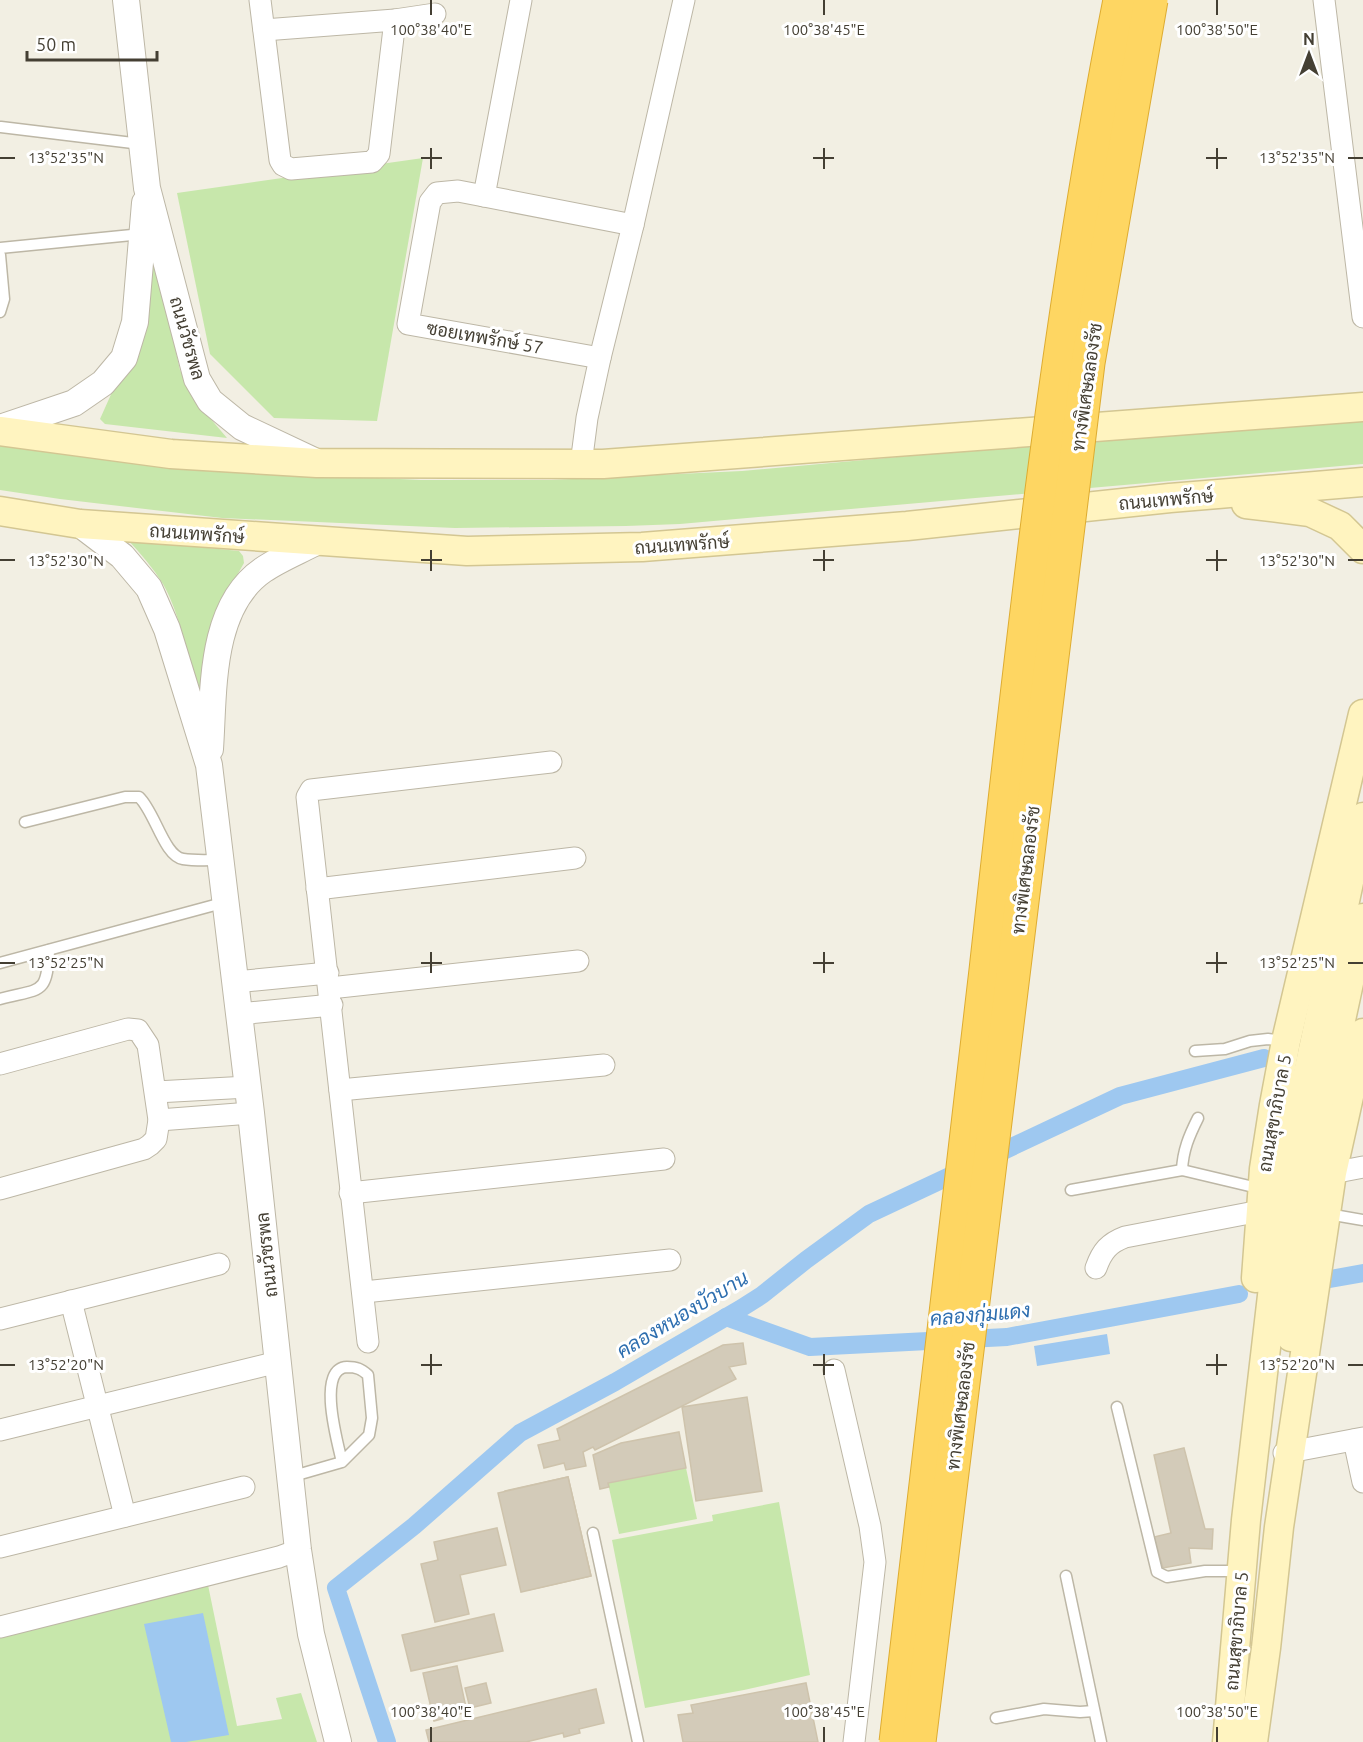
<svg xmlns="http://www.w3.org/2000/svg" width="1363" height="1742" font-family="Ubuntu,Sarabun,sans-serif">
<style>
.green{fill:#c7e7ab}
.water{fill:#9ec8f0}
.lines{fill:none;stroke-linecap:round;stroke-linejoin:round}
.canal{stroke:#9ec8f0;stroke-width:18}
.building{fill:#d3cbb9;stroke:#cec3ac;stroke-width:1.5}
.service-casing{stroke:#bdb7a6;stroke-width:13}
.minor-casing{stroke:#bdb7a6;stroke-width:23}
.tertiary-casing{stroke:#bdb7a6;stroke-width:28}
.secondary-casing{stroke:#d3c692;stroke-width:31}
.service{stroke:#fff;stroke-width:10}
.minor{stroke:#fff;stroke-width:21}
.tertiary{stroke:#fff;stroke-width:26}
.secondary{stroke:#fff4c0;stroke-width:28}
.motorway-bridge-casing{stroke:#deac31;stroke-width:35;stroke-linecap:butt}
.motorway-bridge{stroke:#fed662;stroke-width:33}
.ticks{fill:none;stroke:#443f33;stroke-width:2}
.labels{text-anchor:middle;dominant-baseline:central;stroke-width:6;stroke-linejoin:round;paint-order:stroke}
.street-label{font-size:18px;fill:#443f33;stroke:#fff}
.water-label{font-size:20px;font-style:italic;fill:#2d6eaf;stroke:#fff}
.ticks-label{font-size:15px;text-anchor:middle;fill:#443f33;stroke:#fff;stroke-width:6;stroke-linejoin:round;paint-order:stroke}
</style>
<rect width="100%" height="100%" fill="#f2efe3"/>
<!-- green -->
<g class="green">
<path d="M423,158L377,421L274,418L210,354L177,193Z"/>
<path d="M150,256L155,259L180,370L198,404L227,438L105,424L100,419L113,390Z"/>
<path d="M1363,415V464L680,524L626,526L455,528L222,518L60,499L0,490V443L271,473L421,480H551L742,471Z"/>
<path d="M128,540L239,551L243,556L244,563L216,612L210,632L203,695L196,691C187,656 181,616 163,584C153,568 141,554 128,540Z"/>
<path d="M686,1468L697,1519L619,1534L608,1483Z"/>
<path d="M779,1502L810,1675L744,1690L645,1708L612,1540L713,1521L712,1515Z"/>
<path d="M208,1585L237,1726L282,1719L276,1698L301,1693L317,1742H0V1638Z"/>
</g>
<!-- water -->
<g class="water">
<path d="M1107,1334L1110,1354L1037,1366L1034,1346Z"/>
<path d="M203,1613L229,1735L186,1742H171L144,1624Z"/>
</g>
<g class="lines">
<!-- canal -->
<g class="canal">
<path d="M1330,1279L1363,1273"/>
<path d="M726,1317L810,1347L1007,1337L1239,1294"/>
<path d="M387,1742L336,1588L414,1526L520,1433L615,1382L740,1309L762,1295L806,1260L869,1214L1120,1096L1264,1058"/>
</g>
</g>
<!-- building -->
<g class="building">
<path d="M743,1343L746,1364L729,1367L736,1379L595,1450L593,1447L583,1452L586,1466L566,1470L564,1463L544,1468L538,1445L560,1440L557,1429L723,1345Z"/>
<path d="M747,1397L762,1491L696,1501L682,1407Z"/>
<path d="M679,1432L686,1468L608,1483L609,1487L600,1489L593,1455L621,1443Z"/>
<path d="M1184,1448L1205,1529H1213L1212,1549L1189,1548L1191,1563L1163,1568L1154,1537L1171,1533L1154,1455Z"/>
<path d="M568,1477L591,1576L528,1590L505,1491Z"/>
<path d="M568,1477L591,1576L521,1592L498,1493Z"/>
<path d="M497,1528L506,1565L460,1575L469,1614L435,1622L421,1564L438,1560L434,1542Z"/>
<path d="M494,1614L503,1651L411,1671L402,1635Z"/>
<path d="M457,1666L467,1712L434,1721L423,1673Z"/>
<path d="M486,1683L491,1703L470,1708L465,1688Z"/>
<path d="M806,1683L818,1742H683L678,1715L693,1713L691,1705Z"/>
<path d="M596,1689L604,1723L579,1729L580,1733L564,1737L563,1733L526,1742H429L426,1730Z"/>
</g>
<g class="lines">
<!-- service casing -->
<g class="service-casing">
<g id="service">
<path d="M1,127L141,144"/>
<path d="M0,248L142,234"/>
<path d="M0,255L4,299L0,312"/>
<path d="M25,822L125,797H139C155,812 164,856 183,859C195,861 209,860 221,860"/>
<path d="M0,963L226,902"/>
<path d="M0,999C41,988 47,996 49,950"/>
<path d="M1195,1051L1225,1049L1250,1041L1268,1039L1286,1041"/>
<path d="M1182,1170C1183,1150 1189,1136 1198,1118"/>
<path d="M1071,1190L1182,1170L1262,1189"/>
<path d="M1328,1214L1363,1220"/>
<path d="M1117,1407L1157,1572L1167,1577L1205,1571H1240"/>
<path d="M290,1477L342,1462L369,1435L372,1418L368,1375C361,1369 357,1367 347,1367C316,1368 338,1444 342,1462"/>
<path d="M593,1533L638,1742"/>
<path d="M1066,1576L1101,1742"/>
<path d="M996,1718L1044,1709L1080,1712L1094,1711"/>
</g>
</g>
<!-- minor casing -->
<g class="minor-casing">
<g id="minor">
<path d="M260,0L280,160L283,165L291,169L372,162L379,154L395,20"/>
<path d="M521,0L484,196L633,225"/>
<path d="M1324,0L1363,317"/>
<path d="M264,30L395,20L435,14"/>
<path d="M484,196L458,191L437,193L430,202L408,324L600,358"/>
<path d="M581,464L587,418L600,358L633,225L684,0"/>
<path d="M317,889L575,858"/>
<path d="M235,982L328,973"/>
<path d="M330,988L578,961"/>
<path d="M239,1014L332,1005"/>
<path d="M0,1064L128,1029L138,1030L148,1045L159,1120L156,1139L150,1145L144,1149L0,1189"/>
<path d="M340,1090L604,1065"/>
<path d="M156,1092L248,1087"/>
<path d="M159,1120L251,1113"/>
<path d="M1332,1173L1363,1167"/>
<path d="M350,1193L664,1159"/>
<path d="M1096,1268C1102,1251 1109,1243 1125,1237L1260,1211"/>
<path d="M364,1292L670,1260"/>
<path d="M71,1301L125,1516"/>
<path d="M0,1319L219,1264"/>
<path d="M368,1342L307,797L311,790L551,762"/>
<path d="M834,1370L870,1526L875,1562L854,1742"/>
<path d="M0,1430L278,1362"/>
<path d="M1354,1440L1363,1482"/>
<path d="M1284,1453L1363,1438"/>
<path d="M0,1547L244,1487"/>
<path d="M0,1627L279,1557L298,1550"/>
</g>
</g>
<!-- tertiary casing -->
<g class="tertiary-casing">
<g id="tertiary">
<path d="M126,0L147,188L197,379L210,401L242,427L314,461"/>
<path d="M0,428L74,403L103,383L124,358L135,322L145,203"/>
<path d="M80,524L122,556L149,588L167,629L209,765L251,1113L298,1550L311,1634L338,1742"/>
<path d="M210,749C214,692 209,607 263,570C279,559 299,551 316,542"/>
</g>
</g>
<!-- secondary casing -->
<g class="secondary-casing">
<g id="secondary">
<path d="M0,431L171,454L317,463L603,464L1363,407"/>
<path d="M1246,504L1310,512L1340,526L1363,549"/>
<path d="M0,511L80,524L467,551L642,547L907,526L1170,498L1363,482"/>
<path d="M1256,1278L1264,1169L1274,1105L1286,1041L1363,714"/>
<path d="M1291,1337L1294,1289L1307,1177L1363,918"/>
<path d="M1227,1742L1246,1520L1286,1175L1363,817"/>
<path d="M1253,1742L1266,1648L1279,1527L1332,1173L1363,1033"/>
</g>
</g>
<!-- service -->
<use href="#service" class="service"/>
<!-- minor -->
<use href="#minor" class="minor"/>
<!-- tertiary -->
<use href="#tertiary" class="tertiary"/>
<!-- secondary -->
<use href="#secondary" class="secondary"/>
<!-- motorway-bridge casing -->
<g class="motorway-bridge-casing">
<g id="motorway-bridge">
<path d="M896,1742C926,1485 957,1228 986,970C1022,646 1057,320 1120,0"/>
<path d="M919,1742L1088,363L1151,0"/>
</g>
</g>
<!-- motorway-bridge -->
<use href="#motorway-bridge" class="motorway-bridge"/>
</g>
<!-- ticks -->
<path class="ticks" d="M431,0V15M824,0V15M1217,0V15M431,148V169M824,148V169M1217,148V169M0,158H15M421,158H442M813,158H834M1206,158H1227M1348,158H1363M431,550V571M824,550V571M1217,550V571M0,560H15M421,560H442M813,560H834M1206,560H1227M1348,560H1363M431,952V973M824,952V973M1217,952V973M0,963H15M421,963H442M813,963H834M1206,963H1227M1348,963H1363M431,1354V1375M824,1354V1375M1217,1354V1375M0,1365H15M421,1365H442M813,1365H834M1206,1365H1227M1348,1365H1363M431,1727V1742M824,1727V1742M1217,1727V1742"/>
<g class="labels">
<!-- street labels -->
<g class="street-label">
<text transform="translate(485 337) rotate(10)">ซอยเทพรักษ์ 57</text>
<text transform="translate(188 338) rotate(74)">ถนนวัชรพล</text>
<text transform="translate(1086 387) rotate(-82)">ทางพิเศษฉลองรัช</text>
<text transform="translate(1166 499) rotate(-5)">ถนนเทพรักษ์</text>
<text transform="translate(197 533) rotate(4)">ถนนเทพรักษ์</text>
<text transform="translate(682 544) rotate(-4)">ถนนเทพรักษ์</text>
<text transform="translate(1025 870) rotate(-83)">ทางพิเศษฉลองรัช</text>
<text transform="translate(1274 1113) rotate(-80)">ถนนสุขาภิบาล 5</text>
<text transform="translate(266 1255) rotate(-96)">ถนนวัชรพล</text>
<text transform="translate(960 1406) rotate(-83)">ทางพิเศษฉลองรัช</text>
<text transform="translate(1236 1631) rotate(-85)">ถนนสุขาภิบาล 5</text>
</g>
<!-- water labels -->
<g class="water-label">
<text transform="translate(682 1314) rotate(-31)">คลองหนองบัวบาน</text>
<text transform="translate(980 1314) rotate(-5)">คลองกุ่มแดง</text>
</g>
</g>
<g class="ticks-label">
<text x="431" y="35">100°38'40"E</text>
<text x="824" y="35">100°38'45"E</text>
<text x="1217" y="35">100°38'50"E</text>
<text x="66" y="163">13°52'35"N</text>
<text x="1297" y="163">13°52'35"N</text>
<text x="66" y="566">13°52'30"N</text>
<text x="1297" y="566">13°52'30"N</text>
<text x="66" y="968">13°52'25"N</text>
<text x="1297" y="968">13°52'25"N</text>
<text x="66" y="1370">13°52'20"N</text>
<text x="1297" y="1370">13°52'20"N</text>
<text x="431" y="1717">100°38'40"E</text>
<text x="824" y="1717">100°38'45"E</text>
<text x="1217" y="1717">100°38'50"E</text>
</g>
<!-- north arrow -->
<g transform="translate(1309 54)" stroke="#ffffff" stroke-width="4.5" paint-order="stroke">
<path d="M0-4.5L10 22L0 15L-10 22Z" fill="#443f33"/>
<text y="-9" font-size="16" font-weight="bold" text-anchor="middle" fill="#443f33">N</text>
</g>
<!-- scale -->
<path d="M27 51v9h130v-9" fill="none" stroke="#443f33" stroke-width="3"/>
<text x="36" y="51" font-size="18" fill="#443f33" stroke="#ffffff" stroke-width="4.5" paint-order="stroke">50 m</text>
</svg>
